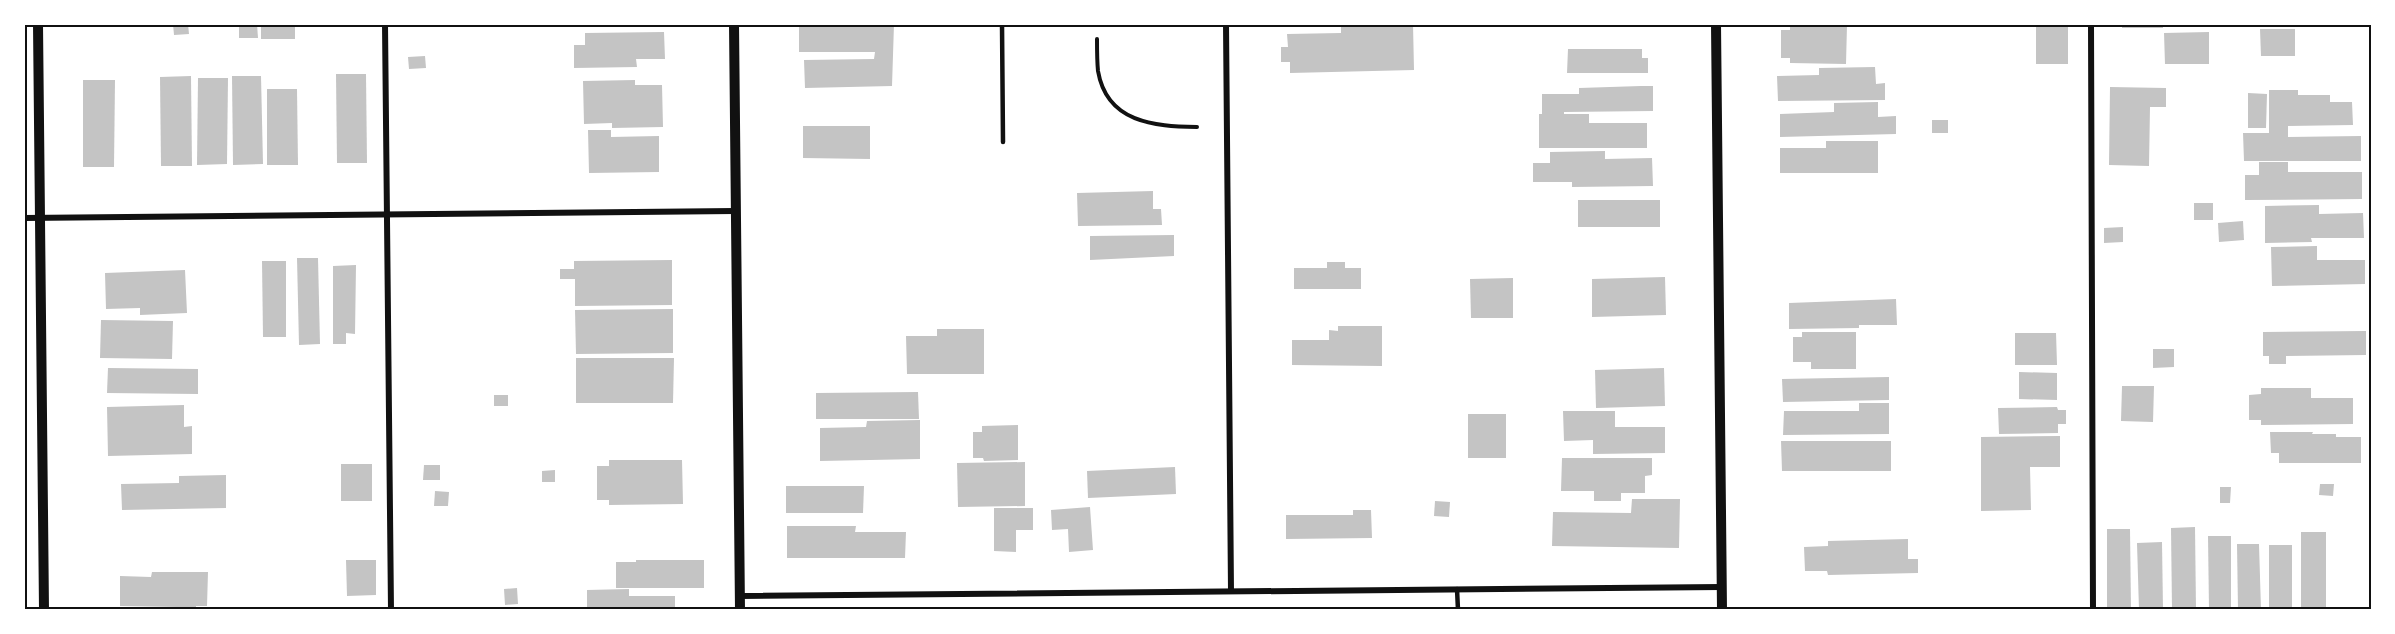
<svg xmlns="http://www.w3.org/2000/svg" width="2395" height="634" font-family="'Roboto Serif',serif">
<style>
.building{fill:#c4c4c4}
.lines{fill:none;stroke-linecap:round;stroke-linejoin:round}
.path{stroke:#111;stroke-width:4}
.service{stroke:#111;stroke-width:4.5}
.minor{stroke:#111;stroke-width:6}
.tertiary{stroke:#111;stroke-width:10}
.neatline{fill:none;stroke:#111;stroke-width:2}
</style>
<rect width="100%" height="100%" fill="#fff"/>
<!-- building -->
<g class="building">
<path d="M173,24H188L189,34L174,35Z"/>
<path d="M257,24L258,38H239V25Z"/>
<rect x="261" y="24" width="34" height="15"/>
<path d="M871,24H894L892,86L805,88L804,60L874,59L875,52H799V26Z"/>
<path d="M1341,24H1413L1414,70L1290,73V62H1281V47H1288L1287,34L1341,33Z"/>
<path d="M1790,24L1847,25L1846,64L1790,63V58H1781V30H1790Z"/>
<rect x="2036" y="24" width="32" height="40"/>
<rect x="2122" y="24" width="41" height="4"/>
<path d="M2260,29H2295V56H2261Z"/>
<path d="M664,32L665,59H636L637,67L574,68V45H585V33Z"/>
<path d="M2209,32V64H2165L2164,33Z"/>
<path d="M1568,49H1642V58H1648V73H1567Z"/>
<path d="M425,56L426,68L409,69L408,57Z"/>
<path d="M1875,67L1876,84L1885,83V100L1778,101L1777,76L1819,75V68Z"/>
<path d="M336,74H366L367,163H337Z"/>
<path d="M191,76L192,166H161L160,77Z"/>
<path d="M232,76H261L263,164L233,165Z"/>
<path d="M198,78H228L227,164L197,165Z"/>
<path d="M83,80H115L114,167H83Z"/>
<path d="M635,80V85H662L663,127L612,128V123L584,124L583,81Z"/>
<path d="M1641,86H1653V111L1564,112V114H1589V123H1647V148H1539V114H1542V94H1579V88Z"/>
<path d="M2110,87L2166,88V107H2150L2149,166L2109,165Z"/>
<path d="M267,89H297L298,165H267Z"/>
<path d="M2269,90H2298V95H2330V102H2352L2353,125L2288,126V137L2361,136V161H2244L2243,133H2269Z"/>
<path d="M2248,93L2267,94L2266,128H2248Z"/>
<path d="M1878,102V117L1896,116V134L1780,137V114L1834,112V103Z"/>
<rect x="1932" y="120" width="16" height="13"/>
<path d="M803,126H870V159L803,158Z"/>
<path d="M588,130H611V137L659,136V172L589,173Z"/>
<path d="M1826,141H1878V173H1780V148H1826Z"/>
<path d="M1605,151V159L1652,158L1653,186L1572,187V182H1533V163H1550V152Z"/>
<path d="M2259,162H2288V172H2362V199L2245,200V175H2259Z"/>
<path d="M1153,191V209H1161L1162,225L1078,226L1077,193Z"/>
<rect x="1578" y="200" width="82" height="27"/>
<rect x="2194" y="203" width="19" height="17"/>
<path d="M2319,205V214L2363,213L2364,238H2311L2312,242L2265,243V206Z"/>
<path d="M2243,221L2244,240L2219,242L2218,223Z"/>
<path d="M2123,227V242L2104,243V228Z"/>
<path d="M1174,235V256L1090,260V236Z"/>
<path d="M2317,246V260H2365V284L2272,286L2271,247Z"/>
<path d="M297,258H318L320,344L299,345Z"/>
<path d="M672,260V305L575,306V279H560V269H574V261Z"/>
<path d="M262,261H286V337H263Z"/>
<path d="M1327,262H1345V268H1361V289H1294V268H1327Z"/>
<path d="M356,265L355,334L346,333V344H333V266Z"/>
<path d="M185,270L187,313L140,315V308L106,309L105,273Z"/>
<path d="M1665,277L1666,315L1592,317V279Z"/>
<path d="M1513,278V318H1471L1470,279Z"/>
<path d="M1896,299L1897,325H1859V328L1789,329V303Z"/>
<path d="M673,309V353L576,354L575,310Z"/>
<path d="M101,320L173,321L172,359L100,358Z"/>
<path d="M1338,326H1382V366L1292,365V340H1329V330L1338,331Z"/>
<path d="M937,329H984V374H907L906,336H937Z"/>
<path d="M2366,331V355L2286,356V364H2269V356H2263V332Z"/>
<path d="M1802,332H1856V369H1811V362H1793V337H1802Z"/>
<path d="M2015,333H2056L2057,365H2015Z"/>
<path d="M2153,349H2174V367L2153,368Z"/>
<path d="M576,358H674L673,403H576Z"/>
<path d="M108,368L198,369V394L107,393Z"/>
<path d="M1664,368L1665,406L1596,408L1595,370Z"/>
<path d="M2019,372L2057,373V400L2019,399Z"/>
<path d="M1889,377V400L1783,402L1782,379Z"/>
<path d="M2122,386H2154L2153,422L2121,421Z"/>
<path d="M2261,388H2311V398H2353V424L2261,425V420H2249V395L2261,394Z"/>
<path d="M918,392L919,419H816V393Z"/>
<rect x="494" y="395" width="14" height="11"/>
<path d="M1859,403H1889V434L1783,435L1784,411H1859Z"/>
<path d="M184,405V427L192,426V454L108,456L107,407Z"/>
<path d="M2057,407L2058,410H2066V424H2058V433L1999,434L1998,408Z"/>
<path d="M1563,411H1615V427H1665V453L1593,454V440L1564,441Z"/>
<rect x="1468" y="414" width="38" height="44"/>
<path d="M920,420V459L820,461V428L866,427L867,421Z"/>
<path d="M1018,425V460L984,461L983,458H973V432H982V426Z"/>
<path d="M2270,432H2313L2312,434H2336V437H2361V463H2279V453H2271Z"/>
<path d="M2060,436V467H2030L2031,510L1981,511V437Z"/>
<path d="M1781,441H1891V471H1782Z"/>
<path d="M1562,458H1652V475L1645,476V493H1621V501H1594V491H1561Z"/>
<path d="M609,460H682L683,504L609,505V500H597V466H609Z"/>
<path d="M1025,462V506L958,507L957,463Z"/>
<rect x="341" y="464" width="31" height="37"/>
<path d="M424,465H440V480H423Z"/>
<path d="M1175,467L1176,494L1088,498L1087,471Z"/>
<path d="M555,470V482H542V471Z"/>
<path d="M226,475V508L122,510L121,484L179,483V476Z"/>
<path d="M2320,484H2334L2333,496L2319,495Z"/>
<path d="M786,486H864L863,513H786Z"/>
<path d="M2220,487H2231L2230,503H2220Z"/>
<path d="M435,491L449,492L448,506H434Z"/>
<path d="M1632,499H1680L1679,548L1552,546L1553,512L1631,513Z"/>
<path d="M1435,501L1450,502L1449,517L1434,516Z"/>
<path d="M1090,507L1093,550L1069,552L1068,529L1052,530L1051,510Z"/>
<path d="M994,508H1033V530H1016V552L994,551Z"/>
<path d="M1353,510H1371L1372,538L1286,539V515H1353Z"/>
<path d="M787,526H856L855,532H906L905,558H787Z"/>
<path d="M2195,527L2196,610H2172L2171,528Z"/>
<path d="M2107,529H2130L2131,610H2107Z"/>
<rect x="2301" y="532" width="25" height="78"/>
<path d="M2208,536H2231V610H2209Z"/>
<path d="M1908,539V559H1918V573L1828,575L1827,571H1805L1804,547L1828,546V541Z"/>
<path d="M2162,542L2163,610H2139L2137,543Z"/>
<path d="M2237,544H2259L2261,610H2238Z"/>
<rect x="2269" y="545" width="23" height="65"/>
<path d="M346,560H376V595L347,596Z"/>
<path d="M636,560H704V588H616V562H636Z"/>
<path d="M152,572H208L207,606H196V610H177V607L120,606V576L151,577Z"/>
<path d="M517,588L518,604L505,605L504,589Z"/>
<path d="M629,589V596H675V610H587V590Z"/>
</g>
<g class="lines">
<!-- path -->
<path class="path" d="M1097,39C1097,49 1097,61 1098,71C1107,123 1154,126 1197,127"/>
<!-- service -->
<g class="service">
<path d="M1002,24L1003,142"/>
<path d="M1457,589L1458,610"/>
</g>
<!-- minor -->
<g class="minor">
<path d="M385,24L391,610"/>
<path d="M1226,24L1231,591"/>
<path d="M2091,24L2093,610"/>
<path d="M24,218L735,211"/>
<path d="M740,596L1722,587"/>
</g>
<!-- tertiary -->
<g class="tertiary">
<path d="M38,24L44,610"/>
<path d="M734,24L740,610"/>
<path d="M1716,24L1722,610"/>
</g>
</g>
<!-- border -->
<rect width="2395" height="634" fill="none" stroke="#ffffff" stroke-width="51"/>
<rect x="26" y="26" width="2344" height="582" class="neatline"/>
</svg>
